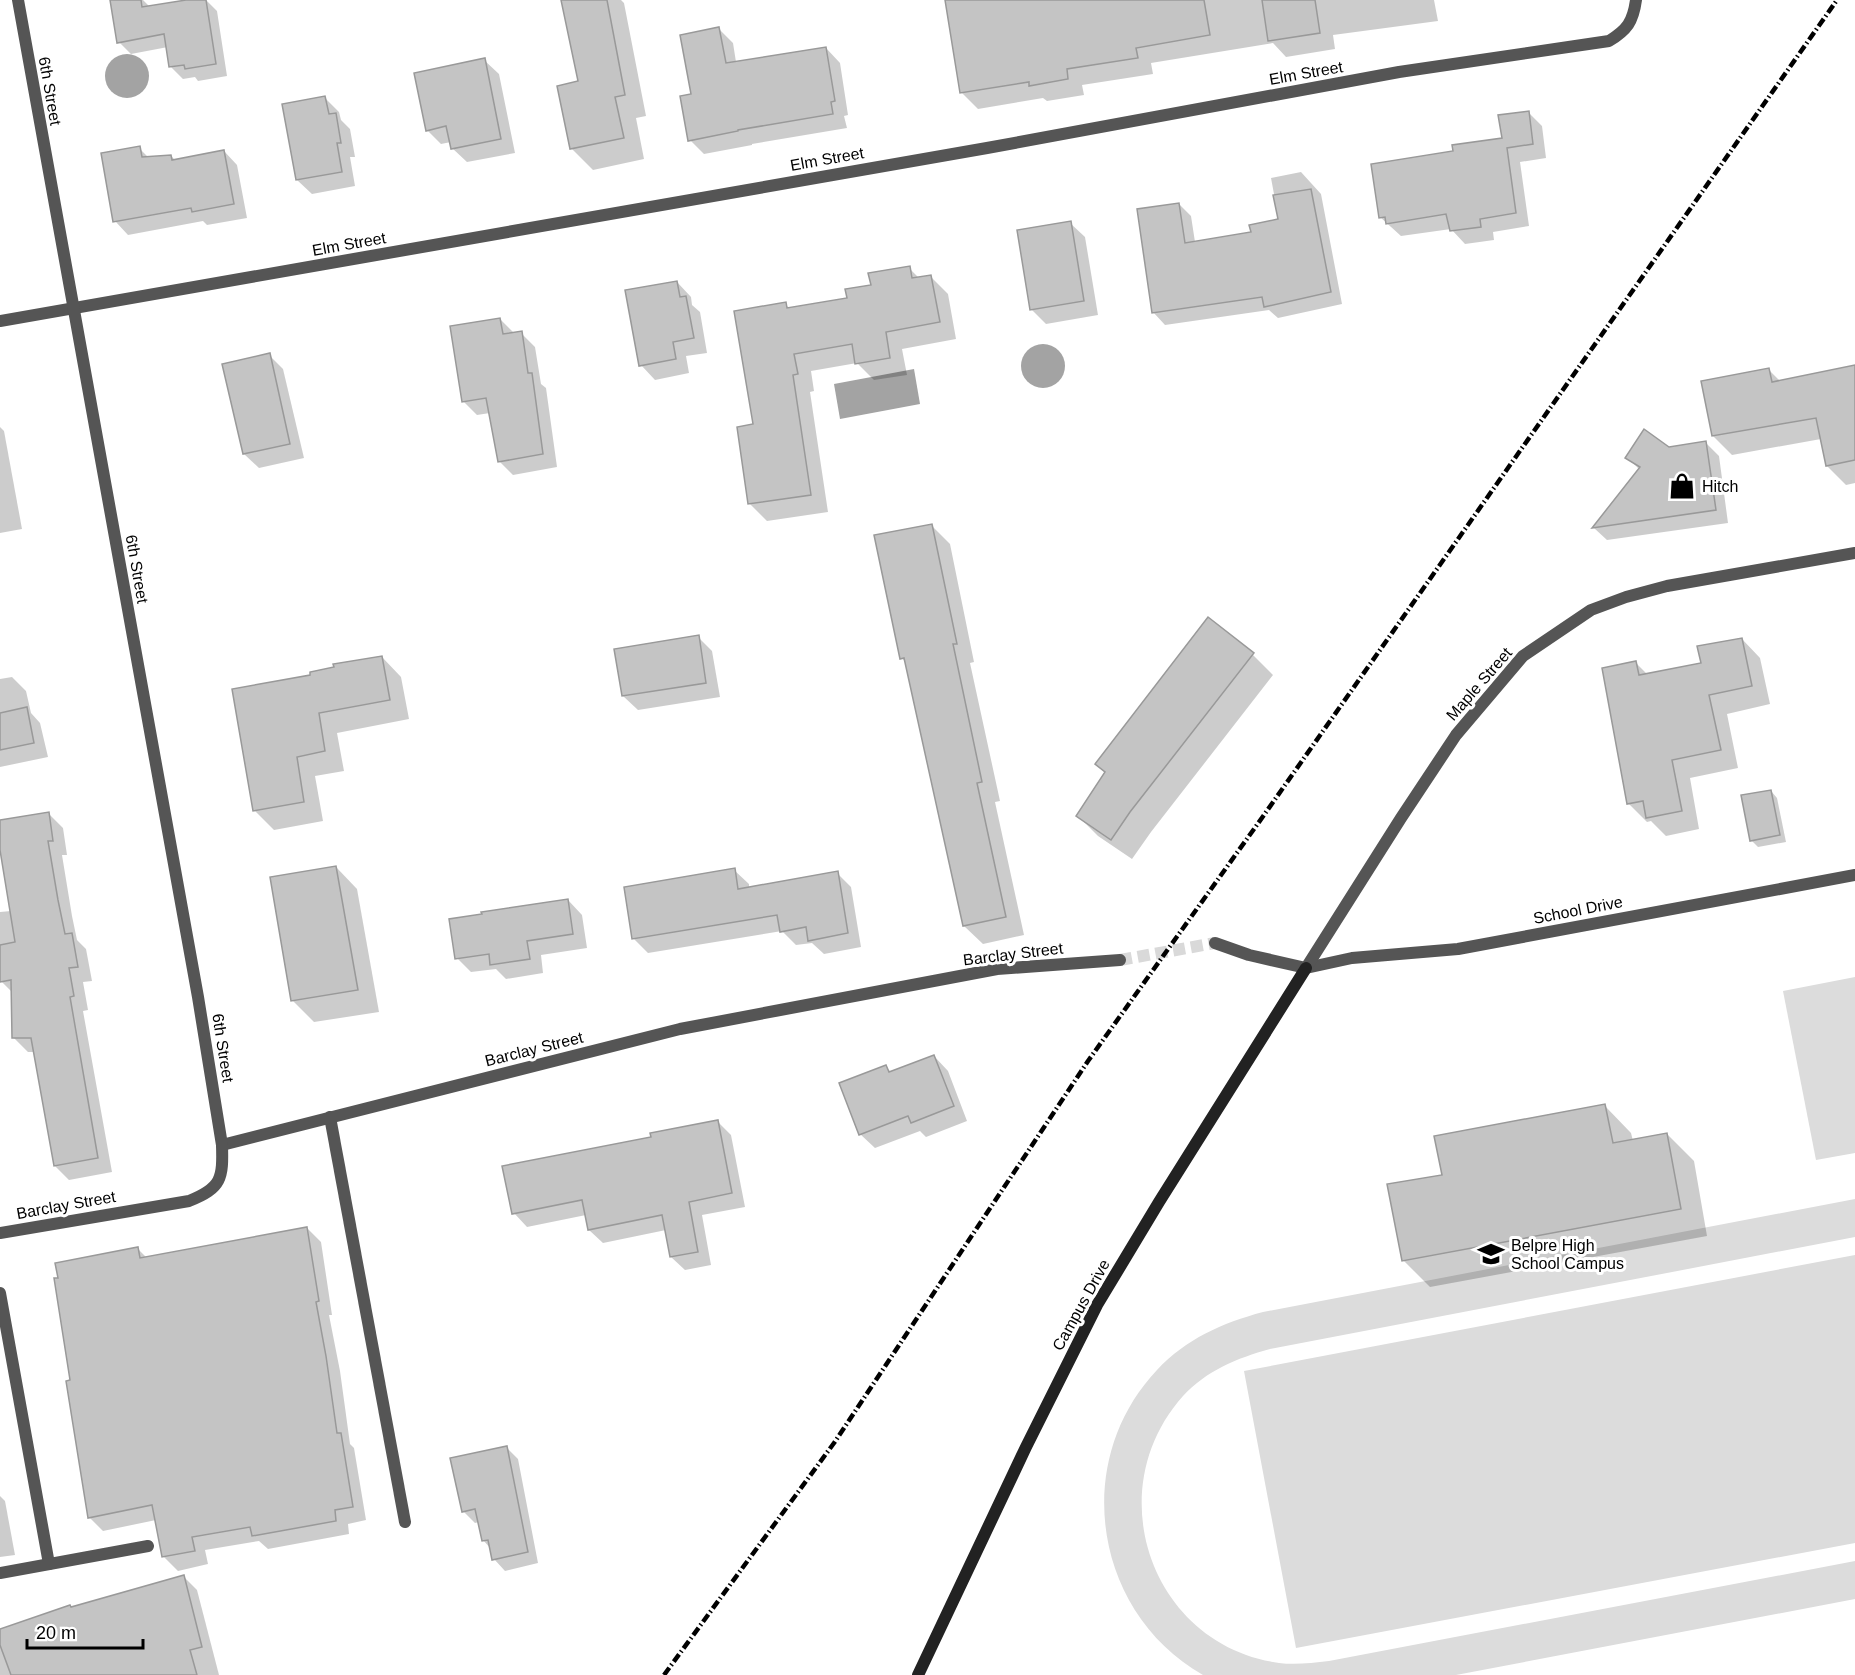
<svg xmlns="http://www.w3.org/2000/svg" width="1855" height="1675" font-family="Helvetica,sans-serif">
<style>
.green{fill:#dcdcdc}
.water{fill:#a3a3a3}
.shadow{fill:#0003}
.building{fill:#c4c4c4;stroke:#999;stroke-width:1.5}
.lines{fill:none;stroke-linecap:round;stroke-linejoin:round}
.street-tunnel{stroke:#d9d9d9;stroke-width:12;stroke-dasharray:12 6;stroke-linecap:butt}
.street{stroke:#555;stroke-width:12}
.secondary{stroke:#222;stroke-width:12}
.rail{stroke:#000;stroke-width:4.5;stroke-dasharray:9 3 1.5 3;stroke-linecap:butt}
.labels{text-anchor:middle;dominant-baseline:central;stroke-width:6;stroke-linejoin:round;paint-order:stroke}
.street-label{font-size:16px;fill:#000;stroke:#fff}
.poi-label{font-size:16px;fill:#000;stroke:#fff;text-anchor:start}
</style>
<rect width="100%" height="100%" fill="#fff"/>
<!-- green -->
<g class="green">
<path d="M1855,977V1153L1816,1160L1783,991Z"/>
<path d="M1855,1199V1237L1270,1349C1237,1358 1206,1371 1183,1396C1098,1491 1151,1645 1279,1663C1295,1665 1312,1663 1329,1661L1855,1561V1599L1456,1675H1203C1094,1613 1070,1462 1157,1370C1186,1339 1222,1323 1263,1312Z"/>
<path d="M1855,1255V1543L1296,1648L1244,1371Z"/>
</g>
<!-- water -->
<g class="water">
<circle cx="127" cy="76" r="22"/>
<circle cx="1043" cy="366" r="22"/>
<path d="M914,369L920,404L840,419L834,384Z"/>
</g>
<!-- shadow -->
<g class="shadow">
<path d="M119,0H143L150,7L206,0L217,11L227,76L198,81L195,77L183,79L171,67L168,47L131,54L119,42Z"/>
<path d="M569,0H621L624,3L646,116L636,118L644,159L593,170L571,148L580,83Z"/>
<path d="M947,0H1434L1438,21L1333,35L1335,49L1286,57L1273,43L1151,63L1153,74L1082,85L1084,95L1047,101L1043,98L978,109L962,93Z"/>
<path d="M719,29L733,43L736,62L826,48L840,63L848,115L844,116L847,128L752,144V145L704,154L690,140L693,95Z"/>
<path d="M484,60L499,74L515,153L467,162L452,148L451,142L441,144L427,130Z"/>
<path d="M324,97L339,112L341,120L350,129L355,157H350L355,186L312,194L297,180Z"/>
<path d="M1528,112L1542,126L1546,158L1520,162L1529,226L1493,232L1494,240L1465,244L1451,229L1401,236L1380,217L1454,152L1504,139Z"/>
<path d="M139,148L149,158L171,156L175,160L224,151L237,165L247,218L207,225L203,221L128,235L115,221Z"/>
<path d="M1301,172L1321,194L1342,304L1278,318L1269,310L1165,325L1153,312L1179,204L1191,216L1195,242L1252,233L1279,221L1271,178Z"/>
<path d="M1070,223L1085,237L1098,315L1046,324L1031,309Z"/>
<path d="M909,268L920,279L931,277L948,294L956,339L902,349L907,375L874,380L857,363L811,371L814,391L810,392L828,512L767,521L749,503L755,426L785,304L790,309L849,299Z"/>
<path d="M677,282L691,297L692,305L700,312L707,353L686,356L689,373L655,380L641,365Z"/>
<path d="M500,319L515,334L521,333L535,347L541,384L546,388L557,467L513,475L499,461L490,413L477,415L463,401Z"/>
<path d="M269,355L283,369L304,458L259,468L244,454Z"/>
<path d="M1855,366V483L1846,485L1827,466L1821,439L1732,455L1713,436L1768,369L1780,381Z"/>
<path d="M0,427L4,431L22,529L0,533Z"/>
<path d="M1706,443L1719,456L1728,523L1607,540L1594,528L1640,470L1627,457Z"/>
<path d="M931,525L950,544L974,662L970,663L1000,801L995,802L1024,935L983,944L964,926L906,663L902,658Z"/>
<path d="M698,637L712,651L720,697L638,710L623,696Z"/>
<path d="M1742,639L1760,658L1770,704L1727,714L1738,768L1690,778L1699,829L1666,836L1651,821L1647,822L1628,803L1636,663L1648,675L1702,664Z"/>
<path d="M1252,654L1273,675L1151,832L1132,859L1098,836L1078,816L1106,774L1097,764Z"/>
<path d="M382,657L401,677L409,719L337,733L344,771L315,776L323,821L274,830L254,810L312,677Z"/>
<path d="M12,677L26,691L31,713L40,723L48,757L0,767V679Z"/>
<path d="M1771,791L1777,798L1786,842L1758,847L1751,840Z"/>
<path d="M48,813L63,828L67,855H62L72,916L77,940L86,949L92,981L83,982L88,1010L83,1011L112,1172L69,1180L55,1166L35,1052H28L14,1038L13,993L1,981L0,974V912L11,911L0,841V821Z"/>
<path d="M336,867L357,889L379,1012L314,1022L293,1001L272,878Z"/>
<path d="M734,870L749,884V888L837,873L851,887L861,947L824,954L812,943L796,945L782,931L648,953L634,939Z"/>
<path d="M568,900L582,915L587,948L541,955L543,973L506,979L496,969L471,972L457,958Z"/>
<path d="M934,1056L948,1071L967,1121L926,1137L920,1131L875,1148L860,1134L885,1066L892,1073Z"/>
<path d="M1605,1106L1631,1133L1633,1141L1667,1134L1694,1161L1707,1236L1430,1287L1403,1260L1444,1176Z"/>
<path d="M717,1121L731,1135L745,1207L702,1215L711,1265L685,1270L671,1257L666,1230L603,1243L589,1230L586,1215L527,1227L514,1213L653,1138Z"/>
<path d="M307,1228L321,1242L332,1315H329L340,1371L350,1444L354,1448L366,1520L348,1524L349,1534L268,1549L259,1541L205,1550L208,1564L178,1571L164,1557L156,1520L103,1531L89,1517L72,1382L138,1249L147,1258Z"/>
<path d="M507,1448L518,1459L538,1563L505,1571L494,1559L491,1549L483,1540L479,1522L475,1523L463,1511Z"/>
<path d="M0,1496L5,1501L15,1555L0,1557Z"/>
<path d="M183,1576L197,1590L219,1675H0V1631L71,1608Z"/>
</g>
<!-- building -->
<g class="building">
<path d="M110,0H141L142,7L186,0H206L216,64L185,69L184,65L169,67L164,34L117,43Z"/>
<path d="M561,0H607L625,95L615,97L624,138L570,149L557,86L578,81Z"/>
<path d="M945,0H1204L1210,35L1136,48L1138,58L1067,69L1068,79L1029,86V82L960,93Z"/>
<path d="M1262,0H1315L1320,33L1268,41Z"/>
<path d="M719,27L726,63L826,47L835,101L831,102L833,114L738,130V131L688,141L680,96L691,94L680,35Z"/>
<path d="M485,58L501,139L451,149L446,126L426,131L414,73Z"/>
<path d="M325,96L329,114L336,113L341,143H337L342,172L296,180L282,104Z"/>
<path d="M1529,111L1533,144L1507,148L1516,213L1480,219L1481,227L1450,231L1446,214L1386,224L1385,217L1379,218L1371,164L1453,151L1452,145L1502,138L1498,115Z"/>
<path d="M140,146L142,157L171,155L172,160L224,150L234,204L192,212L191,208L113,222L101,153Z"/>
<path d="M1311,189L1331,292L1264,307L1262,297L1152,313L1137,209L1179,203L1185,243L1251,232L1249,225L1278,219L1273,195Z"/>
<path d="M1071,221L1084,301L1030,310L1017,230Z"/>
<path d="M910,266L912,278L931,275L940,322L886,332L890,358L855,364L852,344L794,354L798,374L793,375L811,495L748,504L737,427L753,424L734,311L786,302L787,308L847,298L845,289L871,285L868,273Z"/>
<path d="M677,281L680,297L686,296L694,338L673,342L676,359L639,366L625,290Z"/>
<path d="M500,318L503,334L522,331L528,373H532L543,454L498,462L486,398L462,402L450,326Z"/>
<path d="M270,353L290,444L243,454L222,364Z"/>
<path d="M1855,365V460L1826,466L1816,418L1712,436L1701,381L1769,368L1772,382Z"/>
<path d="M1644,429L1669,447L1706,441L1716,510L1592,528L1640,467L1625,458Z"/>
<path d="M932,524L957,644H953L982,782L977,783L1006,917L963,926L904,658L900,659L874,535Z"/>
<path d="M1208,617L1254,653L1130,812L1111,840L1076,816L1105,772L1095,764Z"/>
<path d="M699,635L706,683L622,696L614,649Z"/>
<path d="M1742,638L1752,686L1709,695L1721,750L1672,760L1682,811L1646,818L1643,801L1627,804L1602,668L1636,661L1639,675L1701,663L1697,646Z"/>
<path d="M382,656L390,700L319,713L325,751L297,757L304,802L253,811L232,689L310,675V672L334,667L333,664Z"/>
<path d="M27,707L34,743L0,750V713Z"/>
<path d="M1771,790L1780,835L1750,841L1741,795Z"/>
<path d="M49,812L53,841H48L58,900L65,934L72,933L78,967L69,968L74,996L70,997L98,1158L54,1166L31,1038H12L11,980L0,982V945L15,942L0,850V820Z"/>
<path d="M336,866L358,990L291,1001L270,877Z"/>
<path d="M735,868L738,889L838,871L848,933L808,941L806,927L780,932L777,915L632,939L624,887Z"/>
<path d="M568,899L573,934L527,941L530,959L490,965L489,954L455,959L449,919L482,914L481,912Z"/>
<path d="M934,1055L954,1106L911,1123L908,1116L859,1135L839,1083L886,1065L889,1072Z"/>
<path d="M1605,1104L1613,1143L1667,1133L1681,1209L1402,1261L1387,1184L1442,1175L1434,1136Z"/>
<path d="M718,1120L732,1193L689,1202L698,1252L670,1257L662,1215L588,1230L582,1200L512,1214L502,1166L651,1137L650,1133Z"/>
<path d="M307,1227L319,1301L316,1302L326,1356L337,1433H341L353,1507L335,1510L336,1521L252,1536L250,1527L192,1537L195,1551L162,1557L152,1505L88,1518L66,1381L70,1380L54,1278H58L55,1263L138,1247L140,1258Z"/>
<path d="M507,1446L528,1552L492,1560L488,1540L482,1541L475,1509L462,1512L450,1458Z"/>
<path d="M184,1575L202,1647L190,1650L197,1675H11L0,1645V1629L70,1605L71,1607Z"/>
</g>
<g class="lines">
<!-- street-tunnel -->
<path class="street-tunnel" d="M1120,960L1215,943"/>
<!-- street -->
<g class="street">
<path d="M0,321L987,148L1399,72L1609,41C1627,30 1633,22 1636,0"/>
<path d="M1215,943L1249,955L1306,968L1352,958L1458,949L1855,875"/>
<path d="M1306,968L1401,818L1456,735L1523,656L1591,610L1626,597L1667,586L1855,553"/>
<path d="M330,1117L405,1522"/>
<path d="M222,1145L680,1029L997,969L1120,960"/>
<path d="M0,1233L189,1201C222,1188 223,1178 222,1145L198,997L18,0"/>
<path d="M0,1293L49,1564"/>
<path d="M0,1573L148,1546"/>
</g>
<!-- secondary -->
<path class="secondary" d="M918,1675L1026,1447L1097,1305L1159,1202L1306,968"/>
<!-- rail -->
<path class="rail" d="M664,1675L834,1443L1088,1061L1264,815L1837,0"/>
</g>
<!-- icons -->
<defs>
<g id="shop-bare" transform="scale(2.07)"><path d="M-5-2.5h2.3a2.7 3.5 0 0 1 5.4 0H5L5.5 6h-11ZM-1.5-2.5h3a1.5 2.3 0 0 0-3 0Z" fill="#000" stroke="#fff" stroke-width="2.5" paint-order="stroke"/></g>
<g id="school-bare" transform="scale(2.07)"><path d="M0-5L7-2L0 1L-7-2ZM-4 1L0 2.5L4 1V4Q0 6-4 4Z" fill="#000" stroke="#fff" stroke-width="2.5" paint-order="stroke"/></g>
</defs>
<g fill-rule="evenodd">
<use href="#shop-bare" x="1682" y="486"/>
<use href="#school-bare" x="1491" y="1254"/>
</g>
<g class="labels">
<!-- street labels -->
<g class="street-label">
<text transform="translate(1306 73) rotate(-10)">Elm Street</text>
<text transform="translate(50 91) rotate(80)">6th Street</text>
<text transform="translate(827 159) rotate(-10)">Elm Street</text>
<text transform="translate(349 244) rotate(-10)">Elm Street</text>
<text transform="translate(137 569) rotate(80)">6th Street</text>
<text transform="translate(1479 684) rotate(-49)">Maple Street</text>
<text transform="translate(1578 910) rotate(-11)">School Drive</text>
<text transform="translate(1013 954) rotate(-7)">Barclay Street</text>
<text transform="translate(223 1048) rotate(81)">6th Street</text>
<text transform="translate(534 1049) rotate(-14)">Barclay Street</text>
<text transform="translate(66 1205) rotate(-10)">Barclay Street</text>
<text transform="translate(1081 1305) rotate(-61)">Campus Drive</text>
</g>
<!-- poi labels -->
<g class="poi-label">
<text x="1702" y="486">Hitch</text>
<text x="1511" y="1245">Belpre High<tspan x="1511" dy="18">School Campus</tspan></text>
</g>
</g>
<!-- scale -->
<path d="M27 1639v9h116v-9" fill="none" stroke="#000000" stroke-width="3"/>
<text x="36" y="1639" font-size="18" fill="#000000" stroke="#ffffff" stroke-width="4.5" paint-order="stroke">20 m</text>
</svg>
